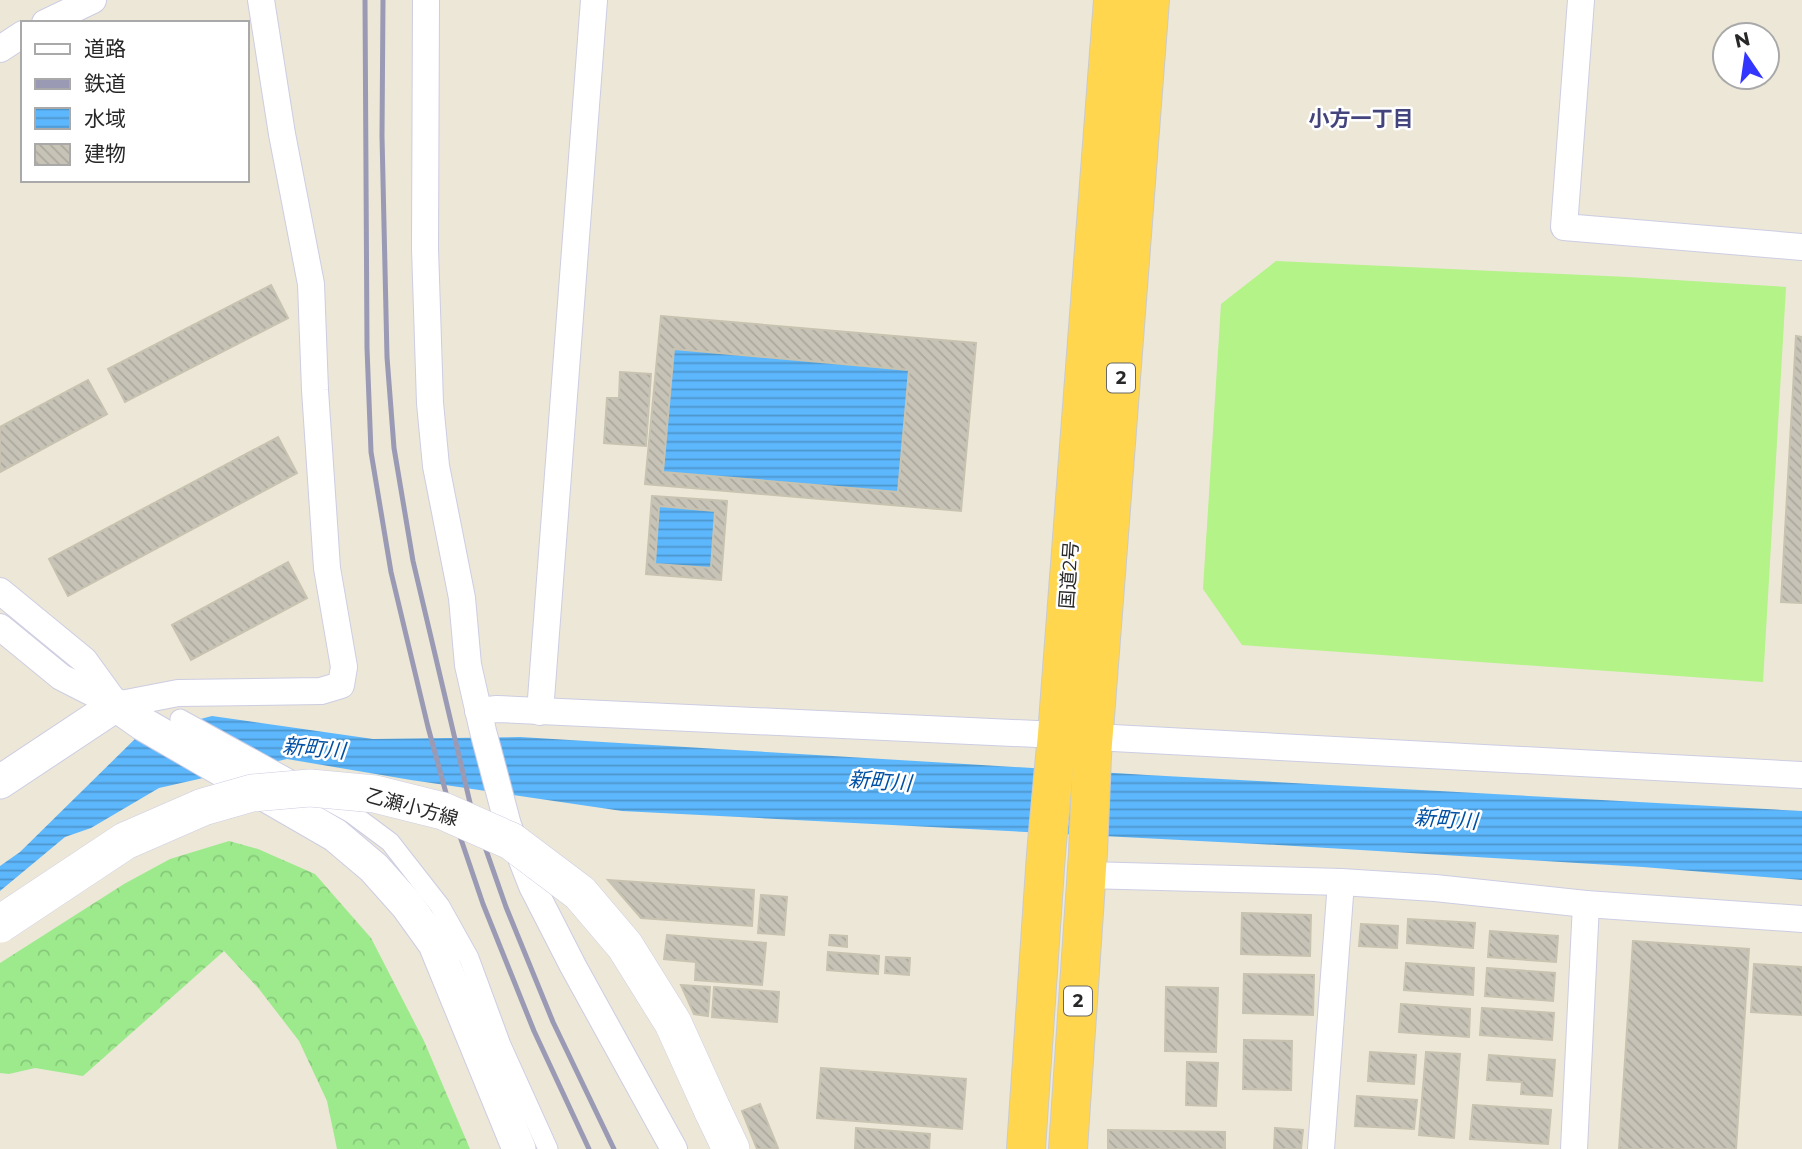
<svg xmlns="http://www.w3.org/2000/svg" width="1802" height="1149" font-family="Montserrat,'Noto Sans JP',sans-serif">
<style>
.forest{fill:url(#forest-crowns)}
.pitch{fill:#b3f387}
.water{fill:url(#water-rules)}
.building{fill:url(#building-back-hatch);stroke:#c8c3b1;stroke-width:2;fill-rule:evenodd}
.lines{fill:none;stroke-linecap:round;stroke-linejoin:round}
.pedestrian-casing{stroke:#cdcde3;stroke-width:21}
.minor-casing{stroke:#cdcde3;stroke-width:28}
.tertiary-casing{stroke:#cdcde3;stroke-width:35}
.secondary-casing{stroke:#cdcde3;stroke-width:38}
.trunk-casing{stroke:#cbcbcb;stroke-width:40}
.pedestrian{stroke:#fff;stroke-width:19}
.minor{stroke:#fff;stroke-width:26}
.tertiary{stroke:#fff;stroke-width:33}
.secondary{stroke:#fff;stroke-width:37}
.trunk{stroke:#ffd64d;stroke-width:38}
.rail{stroke:#9a9ab5;stroke-width:5}
.secondary-bridge-casing{stroke:#cdcde3;stroke-width:38;stroke-linecap:butt}
.secondary-bridge{stroke:#fff;stroke-width:37}
.labels{text-anchor:middle;dominant-baseline:central;stroke-width:5;stroke-linejoin:round;paint-order:stroke}
.shield{fill:#fff;stroke:#686868;stroke-width:2}
.shield-label{font-size:18px;font-weight:bold;fill:#282828}
.street-label{font-size:19px;fill:#282828;stroke:#fff}
.neighbourhood-label{font-size:21px;font-weight:bold;fill:#44447d;stroke:#fff}
.water-label{font-size:21px;font-style:italic;fill:#0050a4;stroke:#fff}
</style>
<defs>
<pattern id="forest-crowns" width="20" height="18" patternUnits="userSpaceOnUse" patternTransform="scale(1.75)"><rect width="20" height="18" fill="#9dea8d"/><path d="M2 6a3 3 0 1 1 6 0M12 15a3 3 0 1 1 6 0" fill="none" stroke="#87c97a"/></pattern>
<pattern id="water-rules" width="6" height="5" patternUnits="userSpaceOnUse" patternTransform="scale(1.75)"><rect width="6" height="5" fill="#5db7fc"/><path d="M0 2.5h6" fill="none" stroke="#4d95cc"/></pattern>
<pattern id="building-back-hatch" width="6" height="6" patternUnits="userSpaceOnUse" patternTransform="scale(1.75)"><rect width="6" height="6" fill="#c7c3b7"/><path d="M-1 5l2 2M0 0l6 6M5-1l2 2" fill="none" stroke="#aba89d"/></pattern>
</defs>
<rect width="100%" height="100%" fill="#ece7d7"/>
<!-- forest -->
<path class="forest" d="M229,841L258,849L315,874L371,938L424,1041L470,1149H337L327,1101L299,1041L259,989L224,951L83,1076L35,1068L9,1074L0,1073V963L124,884L170,859Z"/>
<!-- pitch -->
<path class="pitch" d="M1276,261L1627,277L1786,287L1763,682L1242,645L1203,589L1221,304Z"/>
<!-- water -->
<g class="water">
<path d="M674,349L909,370L898,492L663,472Z"/>
<path d="M659,506L715,511L711,568L655,564Z"/>
<path d="M212,716L373,739L520,737L1147,775L1802,811V880L1643,867L1278,845L622,811L411,780L287,759L159,788L91,828L65,837L0,891V866L20,852L139,735Z"/>
</g>
<!-- building -->
<g class="building">
<path d="M271,285L288,318L125,402L108,369Z"/>
<path d="M661,316L976,343L961,511L645,484ZM674,349L909,370L898,492L663,472Z"/>
<path d="M1796,336L1802,337V603L1781,602Z"/>
<path d="M620,372L651,374L646,446L604,443L607,398H619Z"/>
<path d="M88,380L107,414L0,472V427Z"/>
<path d="M278,437L297,473L68,596L49,559Z"/>
<path d="M652,496L727,501L721,580L646,574ZM659,506L715,511L711,568L655,564Z"/>
<path d="M288,562L307,598L191,660L172,625Z"/>
<path d="M608,880L754,890L752,926L641,918Z"/>
<path d="M761,895L787,897L784,935L758,933Z"/>
<path d="M1242,913L1311,915L1310,956L1241,954Z"/>
<path d="M1408,919L1475,923L1473,948L1407,943Z"/>
<path d="M1361,924L1398,926L1397,948L1359,946Z"/>
<path d="M1490,931L1558,936L1556,962L1488,957Z"/>
<path d="M667,935L766,943L762,985L695,980L696,962L664,959Z"/>
<path d="M830,935L847,936V947L829,945Z"/>
<path d="M1633,941L1749,949L1736,1149H1619Z"/>
<path d="M828,952L879,956L878,974L827,970Z"/>
<path d="M886,957L910,958L909,975L885,973Z"/>
<path d="M1406,963L1474,968L1473,995L1404,990Z"/>
<path d="M1754,964L1802,967V1015L1751,1012Z"/>
<path d="M1487,968L1555,973L1553,1001L1485,996Z"/>
<path d="M1244,974L1314,975L1313,1015L1243,1013Z"/>
<path d="M681,985L710,987L708,1016L694,1014Z"/>
<path d="M714,987L779,992L777,1022L712,1017Z"/>
<path d="M1166,987L1218,988L1216,1052L1165,1051Z"/>
<path d="M1401,1004L1470,1009L1469,1037L1399,1032Z"/>
<path d="M1482,1008L1554,1013L1552,1040L1480,1035Z"/>
<path d="M1244,1040L1292,1041L1291,1090L1243,1089Z"/>
<path d="M1370,1052L1416,1055L1414,1084L1368,1081Z"/>
<path d="M1426,1052L1460,1054L1454,1138L1419,1135Z"/>
<path d="M1489,1055L1555,1060L1552,1096L1521,1094L1522,1082L1487,1080Z"/>
<path d="M1187,1062L1218,1063L1216,1106L1186,1105Z"/>
<path d="M821,1068L966,1079L962,1129L817,1118Z"/>
<path d="M1357,1096L1417,1100L1414,1129L1355,1126Z"/>
<path d="M760,1104L778,1148L774,1149H757L742,1111Z"/>
<path d="M1473,1105L1551,1110L1548,1144L1470,1139Z"/>
<path d="M856,1128L930,1134L929,1149H855Z"/>
<path d="M1275,1128L1303,1130L1301,1149H1274Z"/>
<path d="M1108,1130L1225,1132V1149H1108Z"/>
</g>
<g class="lines">
<!-- pedestrian casing -->
<g class="pedestrian-casing">
<path id="pedestrian" d="M180,719L351,813L390,842L440,906L469,958L501,1045L548,1149"/>
</g>
<!-- minor casing -->
<g class="minor-casing">
<g id="minor">
<path d="M426,0L425,248L430,403L436,466L462,598L468,665L483,731L508,825L532,886L573,966L674,1149"/>
<path d="M1581,0L1564,227L1802,247"/>
<path d="M45,23L93,0"/>
<path d="M0,49L23,34"/>
<path d="M0,591L84,660L113,700"/>
<path d="M0,627L61,677L116,705L178,693L321,691L341,685L344,667L327,568L315,390L311,284L282,134L261,0"/>
<path d="M478,711L497,709L1057,735L1802,775"/>
<path d="M540,712L594,0"/>
<path d="M1086,875L1341,882L1435,888L1586,904L1802,919"/>
<path d="M1321,1149L1341,882"/>
<path d="M1574,1149L1586,904"/>
</g>
</g>
<!-- tertiary casing -->
<g class="tertiary-casing">
<path id="tertiary" d="M0,782L116,705L143,724L335,835L374,868L407,905L435,944L519,1149"/>
</g>
<!-- secondary casing -->
<g class="secondary-casing">
<path id="secondary" d="M712,1109L731,1149"/>
</g>
<!-- trunk casing -->
<g class="trunk-casing">
<g id="trunk">
<path d="M1026,1149L1046,854L1057,735L1113,0"/>
<path d="M1068,1149L1088,853L1092,756L1150,0"/>
</g>
</g>
<!-- pedestrian -->
<use href="#pedestrian" class="pedestrian"/>
<!-- minor -->
<use href="#minor" class="minor"/>
<!-- tertiary -->
<use href="#tertiary" class="tertiary"/>
<!-- secondary -->
<use href="#secondary" class="secondary"/>
<!-- trunk -->
<use href="#trunk" class="trunk"/>
<!-- rail -->
<g class="rail">
<path d="M365,0L367,348L371,452L391,572L428,727L449,804L483,904L534,1031L589,1149"/>
<path d="M383,0L382,136L387,357L394,448L413,561L471,807L506,907L553,1022L614,1149"/>
</g>
<!-- secondary-bridge casing -->
<g class="secondary-bridge-casing">
<path id="secondary-bridge" d="M0,924L125,841L203,807L252,793L310,788L375,794L443,811L511,841L580,893L625,946L673,1023L712,1109"/>
</g>
<!-- secondary-bridge -->
<use href="#secondary-bridge" class="secondary-bridge"/>
</g>
<g class="labels">
<!-- shield labels -->
<g class="shield">
<rect x="1107" y="363.5" width="28" height="29" rx="5"/>
<rect x="1064" y="986.5" width="28" height="29" rx="5"/>
</g>
<g class="shield-label">
<text x="1121" y="378">2</text>
<text x="1078" y="1001">2</text>
</g>
<!-- street labels -->
<g class="street-label">
<text transform="translate(1069 575) rotate(-86)">国道2号</text>
<text transform="translate(412 807) rotate(15)">乙瀬小方線</text>
</g>
<!-- neighbourhood labels -->
<g class="neighbourhood-label">
<text x="1361" y="118">小方一丁目</text>
</g>
<!-- water labels -->
<g class="water-label">
<text transform="translate(314 748) rotate(5)">新町川</text>
<text transform="translate(880 781) rotate(4)">新町川</text>
<text transform="translate(1446 819) rotate(4)">新町川</text>
</g>
</g>
<!-- legend -->
<rect x="21" y="21" width="228" height="161" fill="#ffffff" stroke="#a9a9a9" stroke-width="2"/>
<rect x="35" y="44" width="35" height="10" fill="#ffffff" stroke="#a9a9a9" stroke-width="2"/>
<text x="84" y="56" font-size="21" fill="#282828">道路</text>
<rect x="35" y="79" width="35" height="10" fill="#9a9ab5" stroke="#a9a9a9" stroke-width="2"/>
<text x="84" y="91" font-size="21" fill="#282828">鉄道</text>
<rect x="35" y="108" width="35" height="21" fill="url(#water-rules)" stroke="#a9a9a9" stroke-width="2"/>
<text x="84" y="126" font-size="21" fill="#282828">水域</text>
<rect x="35" y="144" width="35" height="21" fill="url(#building-back-hatch)" stroke="#a9a9a9" stroke-width="2"/>
<text x="84" y="161" font-size="21" fill="#282828">建物</text>
<!-- north arrow -->
<g transform="translate(1746 56) rotate(347)"><circle r="33" fill="#ffffff" stroke="#a9a9a9" stroke-width="2"/>
<path d="M0-5L12 26L0 18L-12 26Z" fill="#3236ff"/>
<text y="-10" font-size="19" font-weight="bold" text-anchor="middle" fill="#282828">N</text>
</g>
</svg>
